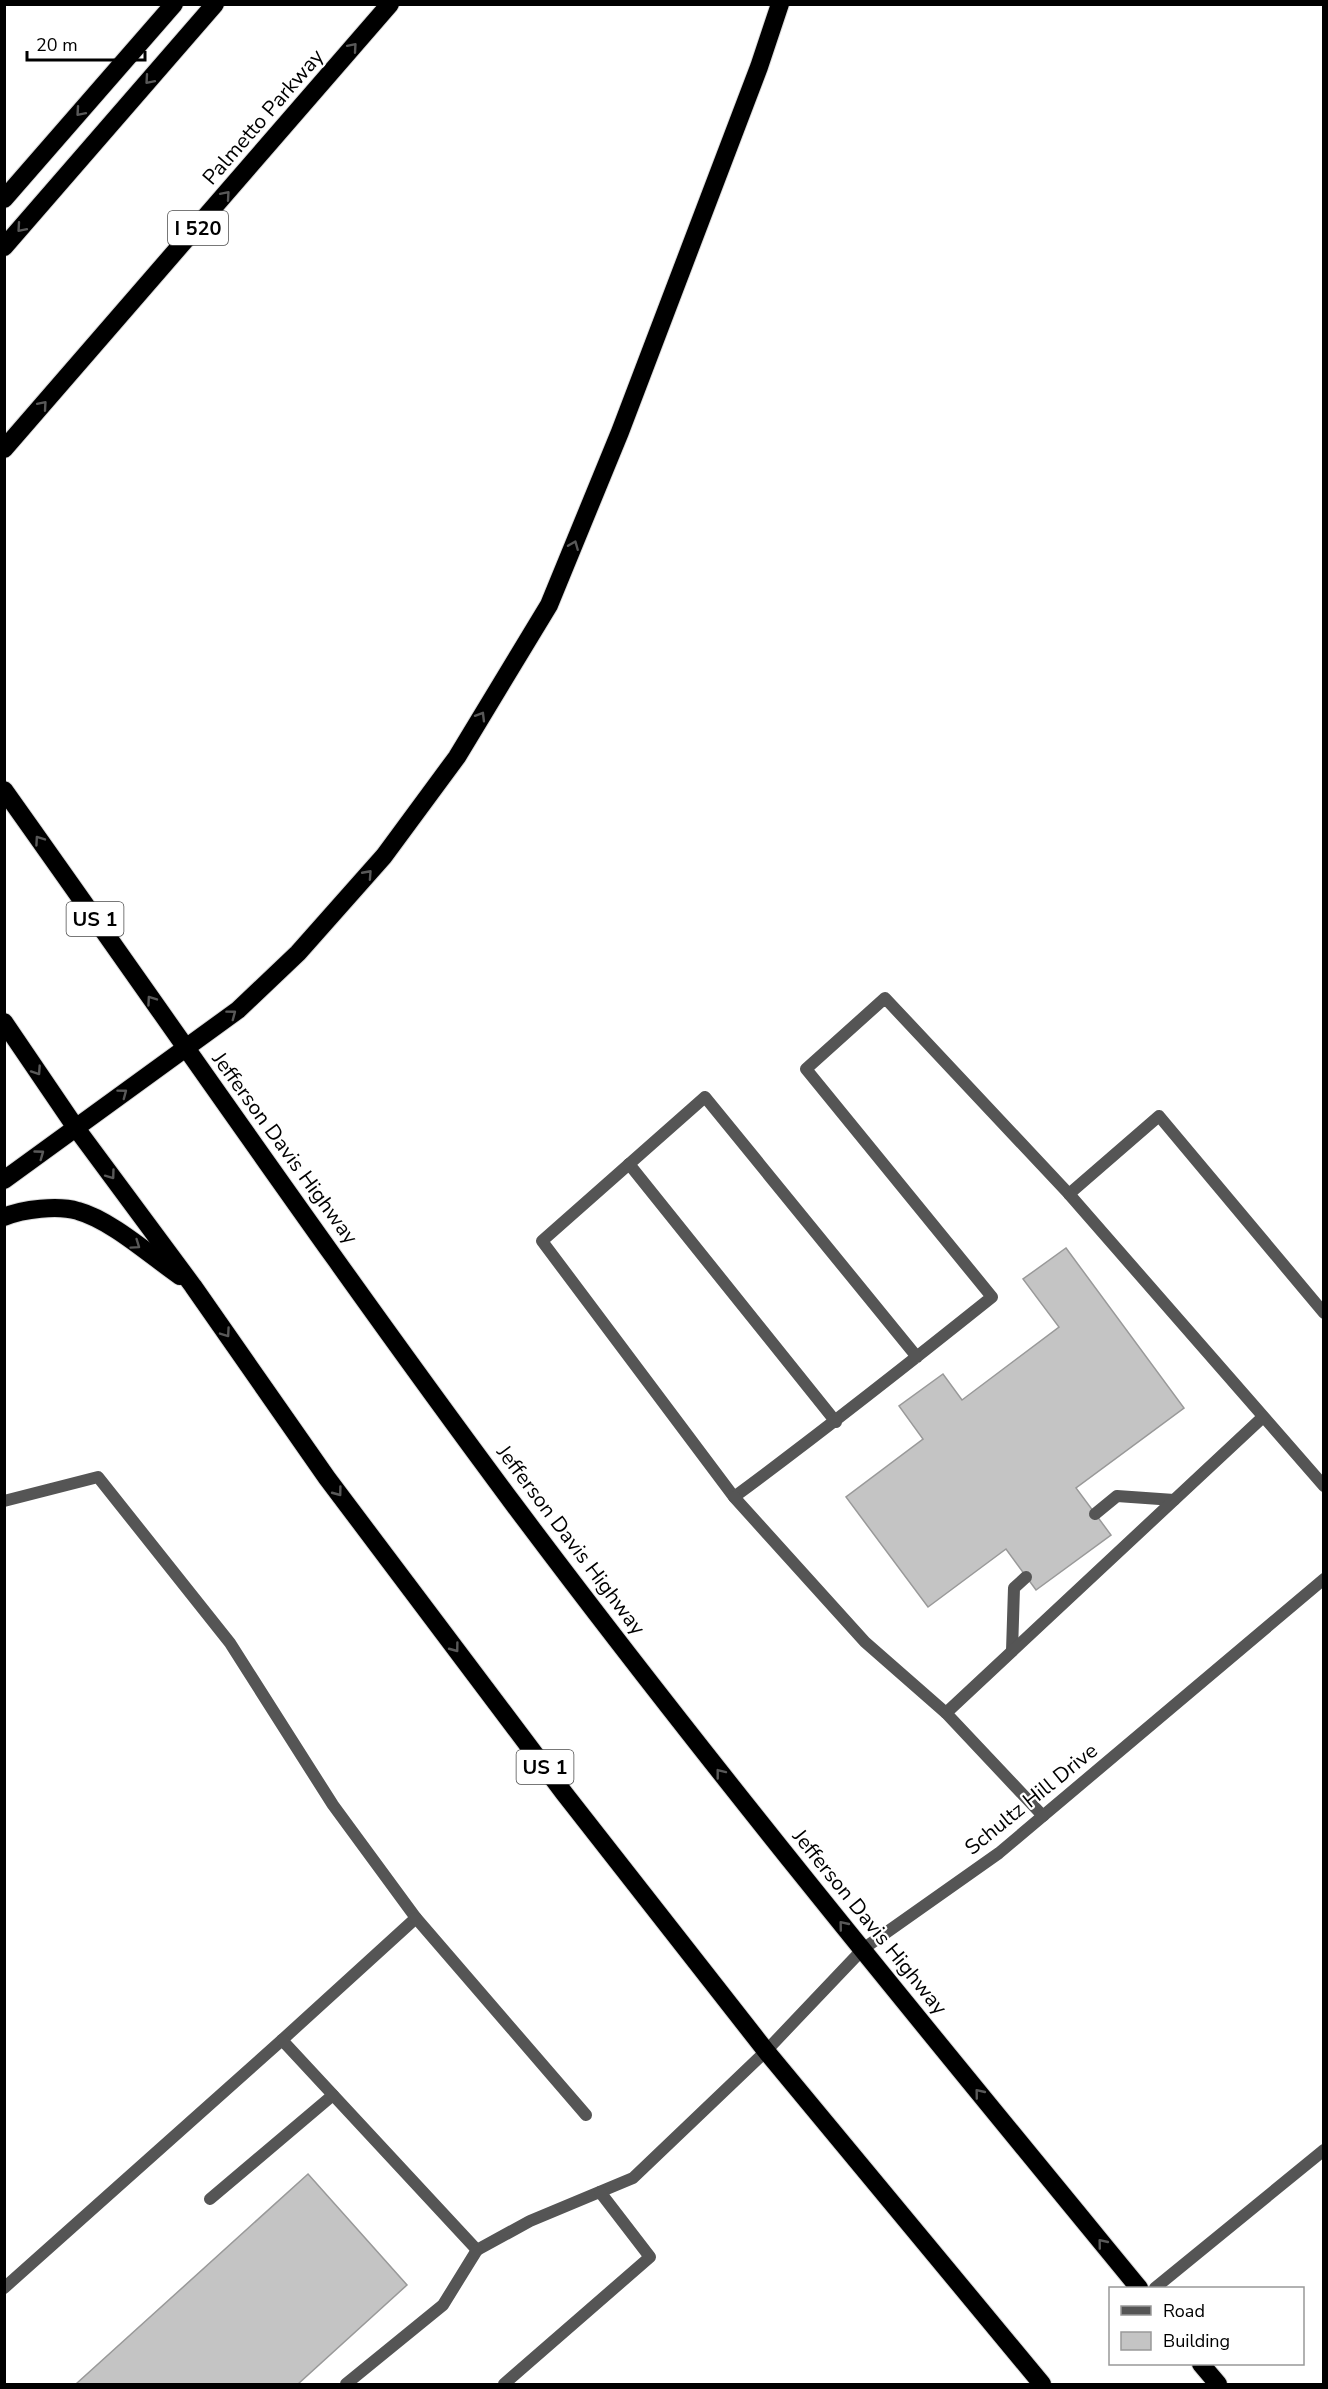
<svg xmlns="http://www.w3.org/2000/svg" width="1328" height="2389" font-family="'Nunito Sans',sans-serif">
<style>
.building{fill:#c4c4c4;stroke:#999;stroke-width:1.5}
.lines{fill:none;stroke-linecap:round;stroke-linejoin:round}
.highway-casing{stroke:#dbdbdb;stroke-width:20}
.lane{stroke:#555;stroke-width:12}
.street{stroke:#555;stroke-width:12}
.highway{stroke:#000;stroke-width:18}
.oneway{stroke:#595959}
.labels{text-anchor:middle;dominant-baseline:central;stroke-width:4.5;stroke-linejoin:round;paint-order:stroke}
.shield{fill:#fff;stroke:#4c4c4c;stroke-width:1.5}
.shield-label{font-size:20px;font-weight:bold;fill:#000}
.street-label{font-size:21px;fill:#000;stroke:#fff}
</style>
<rect width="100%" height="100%" fill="#fff"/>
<!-- building -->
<g class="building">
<path d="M1066,1248L1184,1408L1076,1488L1111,1535L1036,1590L1006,1549L928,1607L846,1497L923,1439L899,1406L943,1374L962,1400L1059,1327L1023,1279Z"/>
<path d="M308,2174L407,2285L298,2384H76Z"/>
</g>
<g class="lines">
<!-- highway casing -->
<g class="highway-casing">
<g id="highway">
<path d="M4,199L174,4"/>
<path d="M4,247L215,4"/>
<path d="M4,449L390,4"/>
<path d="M4,790C174,1029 340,1271 515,1506C715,1773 928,2031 1139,2288"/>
<path d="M4,1022L76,1128L193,1286L327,1478L564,1793L766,2051L1042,2384"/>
<path d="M4,1180L238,1010L298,953L384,856L457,757L549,605L620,432L759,67L780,4"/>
<path d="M4,1217C23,1209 58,1205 78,1211C111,1220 151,1256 180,1276"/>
<path d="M1201,2364L1218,2384"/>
</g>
</g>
<!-- lane -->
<g class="lane">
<path d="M629,1164L836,1422"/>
<path d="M1069,1194L1159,1116L1324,1313"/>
<path d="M917,1357L705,1097L542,1241L734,1497C822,1432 907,1365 992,1297L806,1069L885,998L1069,1194L1324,1486"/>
<path d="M734,1497L865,1642L946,1713"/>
<path d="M4,1501L98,1477L230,1643L333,1805L416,1918L282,2040"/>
<path d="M1095,1514L1117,1496L1174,1500"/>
<path d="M1012,1651L1014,1588L1026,1577"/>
<path d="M1043,1816L946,1713L1263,1417"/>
<path d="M416,1918L586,2115"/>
<path d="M210,2199L333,2095"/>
<path d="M4,2288L282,2040L477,2250L530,2221L633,2178L766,2051"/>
<path d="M1155,2288L1324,2150"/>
<path d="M346,2384L443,2305L477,2250"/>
<path d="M504,2384L650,2257L600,2192"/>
</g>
<!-- street -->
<path class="street" d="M766,2051L863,1949L999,1853L1324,1579"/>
<!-- highway -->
<use href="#highway" class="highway"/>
</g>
<!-- one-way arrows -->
<defs><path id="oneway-chevron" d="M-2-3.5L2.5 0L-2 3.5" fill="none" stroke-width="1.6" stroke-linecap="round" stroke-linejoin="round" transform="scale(1.5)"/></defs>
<g class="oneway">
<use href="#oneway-chevron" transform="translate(353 47) rotate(-49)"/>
<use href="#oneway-chevron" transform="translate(149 80) rotate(131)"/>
<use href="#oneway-chevron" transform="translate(80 112) rotate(131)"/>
<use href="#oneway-chevron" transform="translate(226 195) rotate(-49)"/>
<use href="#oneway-chevron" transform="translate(21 228) rotate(131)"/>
<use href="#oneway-chevron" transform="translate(43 405) rotate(-49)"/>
<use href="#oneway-chevron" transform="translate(574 545) rotate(-68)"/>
<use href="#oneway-chevron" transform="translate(481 716) rotate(-59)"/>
<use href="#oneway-chevron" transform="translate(39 840) rotate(-125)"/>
<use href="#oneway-chevron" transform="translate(368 874) rotate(-48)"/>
<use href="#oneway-chevron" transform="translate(151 1000) rotate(-125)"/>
<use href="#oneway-chevron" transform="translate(232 1014) rotate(-37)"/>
<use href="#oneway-chevron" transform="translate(37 1071) rotate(56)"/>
<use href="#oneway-chevron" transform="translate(123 1093) rotate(-37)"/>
<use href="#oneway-chevron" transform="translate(40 1154) rotate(-36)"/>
<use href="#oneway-chevron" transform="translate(111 1175) rotate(54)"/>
<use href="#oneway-chevron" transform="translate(136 1245) rotate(35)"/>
<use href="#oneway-chevron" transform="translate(226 1333) rotate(55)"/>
<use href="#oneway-chevron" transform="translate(338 1492) rotate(53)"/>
<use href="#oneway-chevron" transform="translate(455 1648) rotate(53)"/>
<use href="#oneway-chevron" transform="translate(720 1773) rotate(-128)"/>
<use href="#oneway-chevron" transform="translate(843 1925) rotate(-129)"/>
<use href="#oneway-chevron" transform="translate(979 2093) rotate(-129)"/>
<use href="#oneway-chevron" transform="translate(1102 2243) rotate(-129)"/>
</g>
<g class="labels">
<!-- shield labels -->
<g class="shield">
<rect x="168" y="211" width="60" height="34" rx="4.5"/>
<rect x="66.5" y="902" width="57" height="34" rx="4.5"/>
<rect x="516.5" y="1750" width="57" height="34" rx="4.5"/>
</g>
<g class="shield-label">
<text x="198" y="228">I 520</text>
<text x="95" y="919">US 1</text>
<text x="545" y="1767">US 1</text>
</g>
<!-- street labels -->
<g class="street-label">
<text transform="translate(263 117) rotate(-49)">Palmetto Parkway</text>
<text transform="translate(285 1148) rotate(54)">Jefferson Davis Highway</text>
<text transform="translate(571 1540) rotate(53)">Jefferson Davis Highway</text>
<text transform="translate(1031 1799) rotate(-39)">Schultz Hill Drive</text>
<text transform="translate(870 1922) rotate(51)">Jefferson Davis Highway</text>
</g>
</g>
<!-- border -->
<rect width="1328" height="2389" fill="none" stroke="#000000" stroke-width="12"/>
<!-- legend -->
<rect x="1109" y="2287" width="195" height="78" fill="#ffffff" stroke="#999999" stroke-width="1.5"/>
<rect x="1121" y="2306" width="30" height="9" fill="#555555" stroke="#999999" stroke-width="1.5"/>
<text x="1163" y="2317" font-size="18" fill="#000000">Road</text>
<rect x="1121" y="2332" width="30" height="18" fill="#c4c4c4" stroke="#999999" stroke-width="1.5"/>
<text x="1163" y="2347" font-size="18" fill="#000000">Building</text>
<!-- scale -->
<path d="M27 51v9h118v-9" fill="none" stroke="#000000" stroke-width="3"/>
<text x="36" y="51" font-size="18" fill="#000000" stroke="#ffffff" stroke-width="4.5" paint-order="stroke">20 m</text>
</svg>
